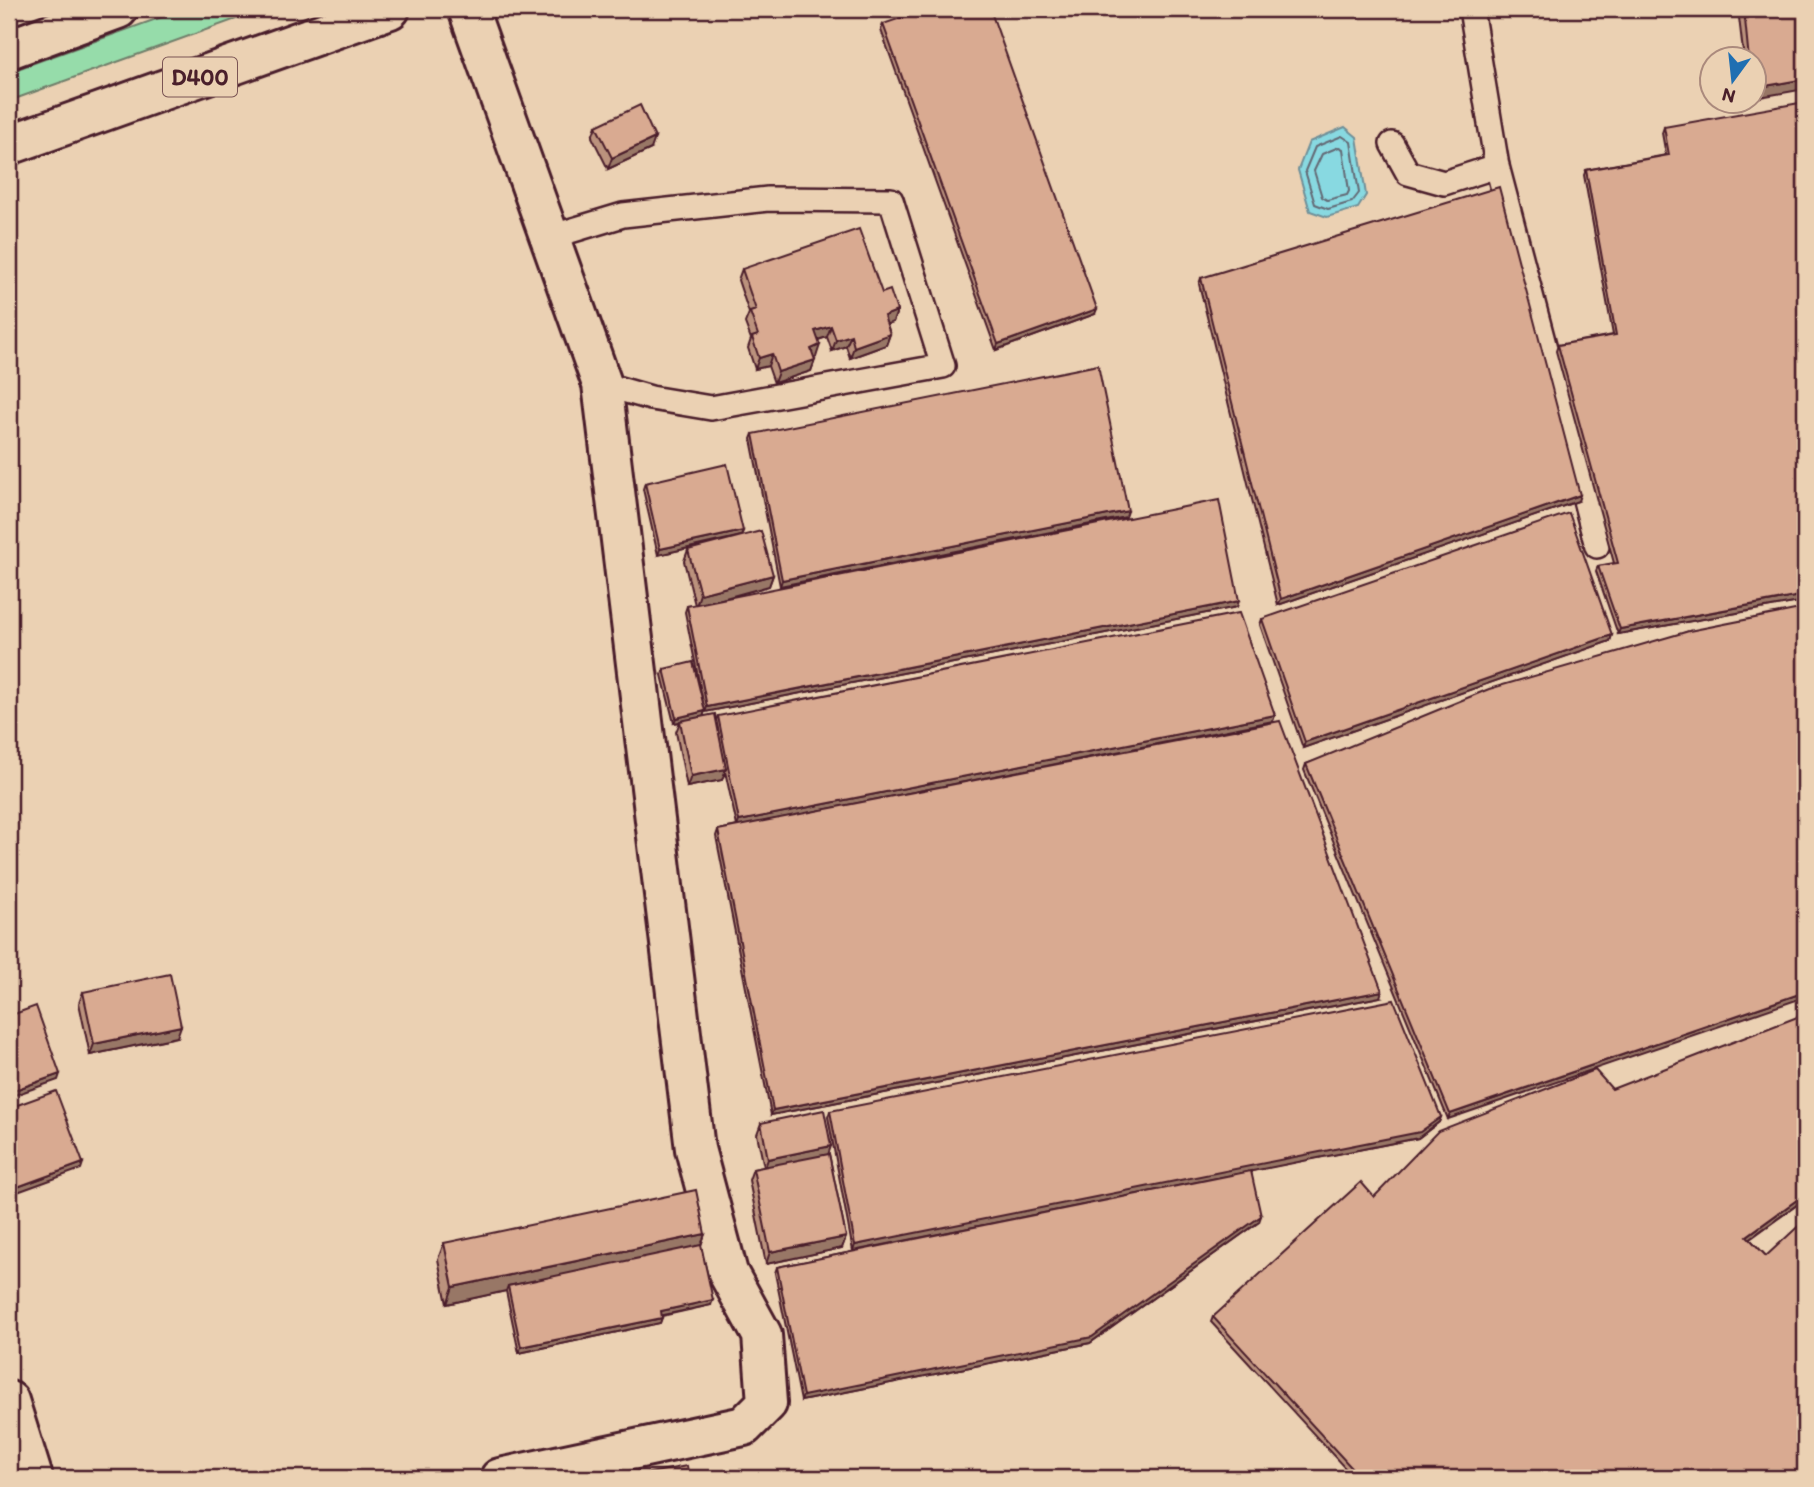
<svg xmlns="http://www.w3.org/2000/svg" width="1814" height="1487" font-family="Itim,sans-serif">
<style>
.green{fill:#96dcaa;stroke:#707e6a;stroke-width:2}
.water{fill:#88d9e1;stroke:#6f8f98;stroke-width:2}
.lines{fill:none;stroke-linecap:round;stroke-linejoin:round}
.shore{stroke:#636974;stroke-width:2}
.service-casing{stroke:#4a1f2b;stroke-width:28}
.minor-casing{stroke:#4a1f2b;stroke-width:44}
.trunk-casing{stroke:#4a1f2b;stroke-width:44}
.service{stroke:#ebd1b3;stroke-width:23}
.minor{stroke:#ebd1b3;stroke-width:38}
.trunk{stroke:#ebd1b3;stroke-width:38}
.wall{fill:#bb927d;stroke:#4a1f2b;stroke-width:2}
.shaded-wall{fill:#987766;stroke:#4a1f2b;stroke-width:2}
.building{fill:#d9aa91;stroke:#4a1f2b;stroke-width:2}
.labels{text-anchor:middle;dominant-baseline:central;stroke-width:5;stroke-linejoin:round;paint-order:stroke}
.shield{fill:#ebd1b3;stroke:#7a5454;stroke-width:2}
.shield-label{font-size:23px;font-weight:bold;fill:#4a1f2b}
</style>
<rect width="100%" height="100%" fill="#ebd1b3"/>
<filter id="ink" filterUnits="userSpaceOnUse"><feTurbulence type="fractalNoise" baseFrequency=".0143" numOctaves="2"/><feDisplacementMap in="SourceGraphic" scale="14" xChannelSelector="R" yChannelSelector="G"/><feConvolveMatrix kernelMatrix="1 2 1 2 8 2 1 2 1" color-interpolation-filters="sRGB"/></filter>
<g filter="url(#ink)">
<!-- green -->
<path class="green" d="M184,9H264L9,101V72Z"/>
<!-- water -->
<path class="water" d="M1345,127L1357,137L1366,195L1358,208L1327,217L1310,211L1298,170L1309,142Z"/>
<g class="lines">
<!-- shore -->
<g class="shore">
<path d="M1342,136L1351,142L1359,193L1352,202L1328,209L1315,204L1305,171L1315,147Z"/>
<path d="M1339,147L1343,149L1349,191L1347,195L1327,200L1322,197L1314,171L1322,154Z"/>
</g>
<!-- service casing -->
<g class="service-casing">
<g id="service">
<path d="M1471,9L1497,166L1597,546"/>
<path d="M1392,144L1408,173L1444,183L1497,166"/>
<path d="M550,237L623,215L768,199L891,200L943,366L711,408L651,398L602,384"/>
</g>
</g>
<!-- minor casing -->
<g class="minor-casing">
<g id="minor">
<path d="M468,9L602,384L695,1149L728,1273L762,1335L767,1403L744,1426L500,1478"/>
<path d="M9,1401L33,1478"/>
</g>
</g>
<!-- trunk casing -->
<g class="trunk-casing">
<g id="trunk">
<path d="M9,49L118,9"/>
<path d="M9,145L390,9"/>
</g>
</g>
<!-- service -->
<use href="#service" class="service"/>
<!-- minor -->
<use href="#minor" class="minor"/>
<!-- trunk -->
<use href="#trunk" class="trunk"/>
</g>
<!-- wall -->
<g class="wall">
<path d="M1738,9H1805L1754,60H1744Z"/>
<path d="M883,24L1095,314L996,350L881,30Z"/>
<path d="M596,126L651,149L608,169L592,137Z"/>
<path d="M1664,127L1805,601L1618,634L1596,571L1598,566L1614,563L1556,351L1558,345L1613,335L1584,175L1586,170L1666,155L1662,133Z"/>
<path d="M742,269L882,293L897,311L893,322L887,324L890,334L886,345L850,358L846,346L832,351L827,337L818,340L816,357H814L815,360L811,371L774,383L768,366L755,369L748,348L751,339L745,323L749,313L738,280Z"/>
<path d="M1201,278L1578,501L1278,605L1199,284Z"/>
<path d="M753,434L1126,517L780,586L751,439Z"/>
<path d="M645,483L743,531L741,536L658,555L643,489Z"/>
<path d="M688,550L773,575L769,586L711,602L1237,607L705,712V711L703,716L716,720L718,716L1275,715L1273,721L822,810L1380,997L771,1115L716,836L718,830L737,826L725,771L722,780L687,787L676,732L680,722L674,723L662,675L664,669L704,707L685,612L687,606L695,605L684,561Z"/>
<path d="M1262,619L1612,635L1610,641L1303,748L1260,625Z"/>
<path d="M1689,631L1448,1119L1304,770L1306,764Z"/>
<path d="M83,992L177,1037L90,1055L79,1003Z"/>
<path d="M1612,1089L1805,1199L1750,1239L1766,1256L1805,1478H1354L1211,1322L1213,1317L1374,1197Z"/>
<path d="M830,1111L1441,1117L1439,1122L1418,1138L1251,1171L1259,1222L1090,1343L801,1401L775,1273L777,1267L1138,1194L853,1251L828,1117Z"/>
<path d="M761,1123L829,1154L846,1237L842,1248L766,1264L749,1180L753,1169L764,1167L757,1134Z"/>
<path d="M705,1234L701,1245L711,1305L662,1316L660,1323L519,1353L506,1291L447,1304L438,1259L444,1243Z"/>
</g>
<!-- shaded-wall -->
<g class="shaded-wall">
<path d="M1805,79V89L1754,98V88Z"/>
<path d="M655,138L651,149L608,169L612,158Z"/>
<path d="M1097,309L1095,314L996,350L998,344Z"/>
<path d="M897,311L893,322L880,327L884,316Z"/>
<path d="M831,326L827,337L811,342L815,331Z"/>
<path d="M890,334L886,345L850,358L854,347Z"/>
<path d="M851,335L846,346L832,351L836,340Z"/>
<path d="M820,345L816,357L806,360L811,349Z"/>
<path d="M772,354L768,366L755,369L759,358Z"/>
<path d="M815,360L811,371L774,383L778,372Z"/>
<path d="M1580,495L1578,501L1278,605L1281,599Z"/>
<path d="M1128,511L1126,517L780,586L782,580Z"/>
<path d="M743,531L741,536L658,555L660,549Z"/>
<path d="M773,575L769,586L696,606L700,594Z"/>
<path d="M1805,595V601L1618,634L1620,629Z"/>
<path d="M1239,601L1237,607L705,712L707,707Z"/>
<path d="M1612,635L1610,641L1303,748L1305,742Z"/>
<path d="M705,711L703,717L674,723L676,718Z"/>
<path d="M1275,715L1273,721L737,827L739,821Z"/>
<path d="M726,769L722,780L687,787L691,776Z"/>
<path d="M1382,991L1380,997L771,1115L773,1110Z"/>
<path d="M1805,992V997L1448,1119L1450,1114Z"/>
<path d="M181,1026L177,1037L90,1055L94,1044Z"/>
<path d="M60,1074L58,1080L9,1097V1092Z"/>
<path d="M1441,1117L1439,1122L1418,1138L853,1251L855,1245Z"/>
<path d="M831,1146L827,1158L764,1170L768,1159Z"/>
<path d="M83,1163L81,1169L9,1195V1190Z"/>
<path d="M1805,1194V1199L1745,1242L1747,1236Z"/>
<path d="M1261,1216L1259,1222L1090,1343L801,1401L803,1396Z"/>
<path d="M705,1234L699,1251L508,1286L506,1291L447,1304L453,1287Z"/>
<path d="M846,1237L842,1248L766,1264L770,1252Z"/>
<path d="M713,1300L711,1305L659,1316L661,1311Z"/>
<path d="M662,1318L660,1323L519,1353L521,1347Z"/>
</g>
<!-- building -->
<g class="building">
<path d="M927,9H990L1097,309L998,344L883,24Z"/>
<path d="M1744,9H1805V79L1754,88V60H1749Z"/>
<path d="M1805,102V595L1620,629L1598,566L1618,563L1558,345L1616,335L1586,170L1669,155L1664,127Z"/>
<path d="M640,105L655,138L612,158L596,126Z"/>
<path d="M1499,187L1580,495L1281,599L1201,278Z"/>
<path d="M859,229L882,293L890,290L897,311L884,316L890,334L854,347L851,335L836,340L831,326L815,331L820,345L811,349L815,360L778,372L772,354L759,358L752,337L758,335L750,312L756,310L742,269Z"/>
<path d="M1098,365L1128,511L782,580L753,434Z"/>
<path d="M727,464L743,531L660,549L645,483Z"/>
<path d="M1219,500L1239,601L707,707L687,606Z"/>
<path d="M1569,513L1612,635L1305,742L1262,619Z"/>
<path d="M761,531L773,575L700,594L688,550Z"/>
<path d="M1805,608V992L1450,1114L1306,764L1489,689L1689,631Z"/>
<path d="M1239,613L1275,715L739,821L718,716Z"/>
<path d="M693,662L705,711L676,718L664,669Z"/>
<path d="M715,714L726,769L691,776L680,721Z"/>
<path d="M1280,721L1382,991L773,1110L718,830Z"/>
<path d="M170,974L181,1026L94,1044L83,992Z"/>
<path d="M1394,1000L1441,1117L1420,1132L855,1245L830,1111Z"/>
<path d="M36,1006L60,1074L9,1092V1016Z"/>
<path d="M1805,1014V1194L1747,1236L1766,1256L1805,1220V1478H1361L1213,1317L1361,1182L1374,1197L1438,1131L1595,1070L1612,1089Z"/>
<path d="M56,1091L83,1163L9,1190V1108Z"/>
<path d="M824,1110L831,1146L768,1159L761,1123Z"/>
<path d="M829,1154L846,1237L770,1252L753,1169Z"/>
<path d="M1251,1171L1261,1216L1092,1337L803,1396L777,1267Z"/>
<path d="M696,1190L705,1234L453,1287L444,1243Z"/>
<path d="M701,1245L713,1300L661,1311L662,1318L521,1347L508,1286Z"/>
<path d="M687,1466L689,1478H623Z"/>
</g>
</g>
<g class="labels">
<!-- shield labels -->
<rect class="shield" x="163" y="57.5" width="74" height="39" rx="5"/>
<g class="shield-label">
<text x="200" y="77">D400</text>
</g>
</g>
<!-- margin -->
<rect width="1814" height="1487" fill="none" stroke="#ebd1b3" stroke-width="35"/>
<rect x="18" y="18" width="1779" height="1452" fill="none" stroke="#4a1f2b" stroke-width="2.5" filter="url(#ink)"/>
<!-- north arrow -->
<g transform="translate(1733 80) rotate(195)"><circle r="33" fill="#ebd1b3" stroke="#ab8a7d" stroke-width="2"/>
<path d="M0-5L12 26L0 18L-12 26Z" fill="#1f6fb2"/>
<text y="-10" font-size="19" font-weight="bold" text-anchor="middle" fill="#4a1f2b">N</text>
</g>
</svg>
